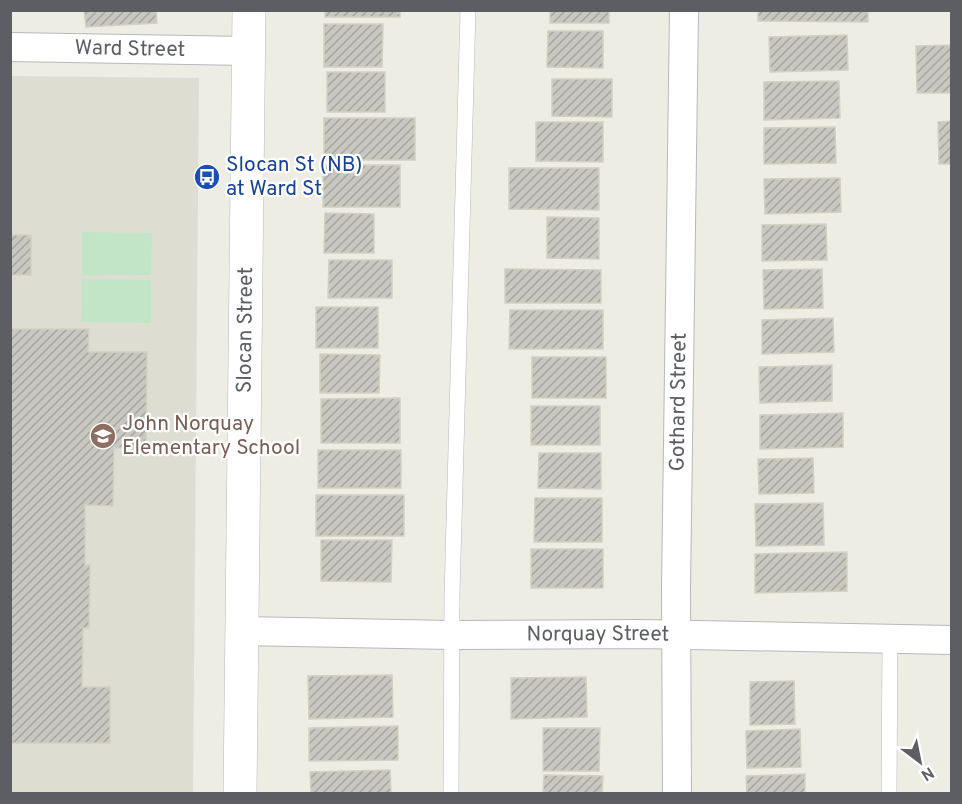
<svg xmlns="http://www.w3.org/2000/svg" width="962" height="804" font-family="Overpass,sans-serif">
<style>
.education{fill:#deddd2}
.pitch{fill:#c1e5c6}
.building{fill:url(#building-hatch);stroke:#d3d0c2;stroke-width:1.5}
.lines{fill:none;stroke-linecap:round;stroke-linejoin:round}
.service-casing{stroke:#b6b8be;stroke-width:16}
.minor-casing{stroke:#b6b8be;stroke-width:30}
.tertiary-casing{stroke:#b6b8be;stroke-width:34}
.service{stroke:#fff;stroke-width:15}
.minor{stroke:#fff;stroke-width:28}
.tertiary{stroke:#fff;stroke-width:33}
.labels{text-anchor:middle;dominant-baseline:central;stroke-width:4.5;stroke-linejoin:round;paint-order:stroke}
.street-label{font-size:21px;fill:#5c5e64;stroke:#fff}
.transit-label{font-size:21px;fill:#164399;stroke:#fff;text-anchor:start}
.education-label{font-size:21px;fill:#785e54;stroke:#fff;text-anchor:start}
</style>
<defs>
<pattern id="building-hatch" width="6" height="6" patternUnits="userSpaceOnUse" patternTransform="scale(1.5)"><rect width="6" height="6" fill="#c9c8c0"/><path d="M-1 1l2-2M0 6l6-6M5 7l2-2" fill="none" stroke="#a6a6a0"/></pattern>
</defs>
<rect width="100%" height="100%" fill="#eeede4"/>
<!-- education -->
<path class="education" d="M11,76L199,78L193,793L11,794Z"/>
<!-- pitch -->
<g class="pitch">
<path d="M82,232L152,233L151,275H82Z"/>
<path d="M82,279L151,280V323L81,322Z"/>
</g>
<!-- building -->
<g class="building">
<path d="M84,10H156L157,23L86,27Z"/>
<rect x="325" y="10" width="75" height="7"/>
<rect x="550" y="10" width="59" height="13"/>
<path d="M758,10H868V22L758,21Z"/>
<path d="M324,24H383L382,67H324Z"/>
<path d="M548,31H603V68L547,67Z"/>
<path d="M847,35L848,70L770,72L769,37Z"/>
<path d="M952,45V93H917L916,46Z"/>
<rect x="327" y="72" width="58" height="40"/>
<path d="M552,79H612V117L552,116Z"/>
<path d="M839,81L840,118L764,120V82Z"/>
<rect x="324" y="118" width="91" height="42"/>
<path d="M952,121V164H939L938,122Z"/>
<path d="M536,122H603V162L536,161Z"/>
<path d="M835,127L836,163L764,164V128Z"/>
<rect x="323" y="165" width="77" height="42"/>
<path d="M509,168H599V210L509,209Z"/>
<path d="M840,178L841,212L765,214L764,179Z"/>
<path d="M325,213L374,214V253H324Z"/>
<path d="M547,217L599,218V259L547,258Z"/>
<path d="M826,224L827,260L762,261V225Z"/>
<rect x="10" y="235" width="21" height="40"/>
<path d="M329,260H392V298H328Z"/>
<path d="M505,269L601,270V303H505Z"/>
<path d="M822,269L823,308L764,309L763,270Z"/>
<rect x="316" y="307" width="62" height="41"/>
<path d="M510,310H603V349H509Z"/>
<path d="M833,318L834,352L762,354V320Z"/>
<path d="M10,329H89L88,352H147L146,448H114L113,506L85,505V565H90L89,628H83L82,687H110V743H10Z"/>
<path d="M320,354L380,355L379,393H320Z"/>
<rect x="532" y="357" width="74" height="41"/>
<path d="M832,365V401L760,403L759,367Z"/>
<path d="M400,398V443H321V399Z"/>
<rect x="531" y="406" width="69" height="39"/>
<path d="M843,413V447L760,449V415Z"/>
<rect x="318" y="450" width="83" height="38"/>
<path d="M539,453H601V489L538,488Z"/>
<path d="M813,458L814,493L759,494L758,459Z"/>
<rect x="316" y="495" width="88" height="41"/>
<path d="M535,498H602V542H534Z"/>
<path d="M823,503L824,545L756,546L755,504Z"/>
<path d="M321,540H392L391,582L321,581Z"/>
<rect x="531" y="549" width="72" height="39"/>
<path d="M847,552V591L755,593V554Z"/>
<path d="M392,675L393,717L309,719L308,676Z"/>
<path d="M586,677L587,717L511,719V678Z"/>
<path d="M794,681L795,724L750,725V682Z"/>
<path d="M398,726V760L309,761V728Z"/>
<path d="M543,728H600L599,771H543Z"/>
<path d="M800,729L801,767L747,768L746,731Z"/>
<path d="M390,770L391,794H311L310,772Z"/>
<path d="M805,774V794H747L746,776Z"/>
<path d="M544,775L603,776L602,794H543Z"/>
</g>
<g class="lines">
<!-- service casing -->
<g class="service-casing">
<g id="service">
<path d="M451,794L452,595L468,10"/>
<path d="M889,794L890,640"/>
</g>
</g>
<!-- minor casing -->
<g class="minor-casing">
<g id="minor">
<path id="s1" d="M10,47L248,51"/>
<path id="s2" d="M242,631L451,635L641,634L952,640"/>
<path id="s3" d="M677,794L676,589L684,10"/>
</g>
</g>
<!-- tertiary casing -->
<g class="tertiary-casing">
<g id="tertiary">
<path id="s4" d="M240,794L249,10"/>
</g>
</g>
<!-- service -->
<use href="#service" class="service"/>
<!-- minor -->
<use href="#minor" class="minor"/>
<!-- tertiary -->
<use href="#tertiary" class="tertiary"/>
</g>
<!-- icons -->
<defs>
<g id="bus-disc" transform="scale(1.35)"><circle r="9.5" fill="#1a4fb4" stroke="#fff"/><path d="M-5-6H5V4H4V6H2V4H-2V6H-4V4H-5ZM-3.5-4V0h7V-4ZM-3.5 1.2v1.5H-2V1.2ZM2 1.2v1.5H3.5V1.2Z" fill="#fff"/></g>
<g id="school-disc" transform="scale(1.35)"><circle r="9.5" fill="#8d6e63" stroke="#fff"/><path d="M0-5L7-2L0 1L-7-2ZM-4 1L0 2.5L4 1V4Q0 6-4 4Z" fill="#fff"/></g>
</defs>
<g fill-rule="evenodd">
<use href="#bus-disc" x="207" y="177"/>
<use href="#school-disc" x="103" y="436"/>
</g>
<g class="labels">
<!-- street labels -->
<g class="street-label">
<text stroke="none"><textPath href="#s1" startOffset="120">Ward Street</textPath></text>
<text stroke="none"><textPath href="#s4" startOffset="464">Slocan Street</textPath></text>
<text stroke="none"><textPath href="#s3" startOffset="392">Gothard Street</textPath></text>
<text stroke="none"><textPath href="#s2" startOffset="356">Norquay Street</textPath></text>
</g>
<!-- transit labels -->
<g class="transit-label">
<text x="226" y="165">Slocan St (NB)<tspan x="226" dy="24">at Ward St</tspan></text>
</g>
<!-- education labels -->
<g class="education-label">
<text x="122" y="424">John Norquay<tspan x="122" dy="24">Elementary School</tspan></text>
</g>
</g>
<!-- border -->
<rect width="962" height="804" fill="none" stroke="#5c5e64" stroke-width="24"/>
<!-- north arrow -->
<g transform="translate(920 762) rotate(148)" stroke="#ffffff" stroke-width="4.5" paint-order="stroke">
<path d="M0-4.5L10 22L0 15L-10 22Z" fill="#5c5e64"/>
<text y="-9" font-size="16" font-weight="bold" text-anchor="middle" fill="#5c5e64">N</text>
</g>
</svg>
